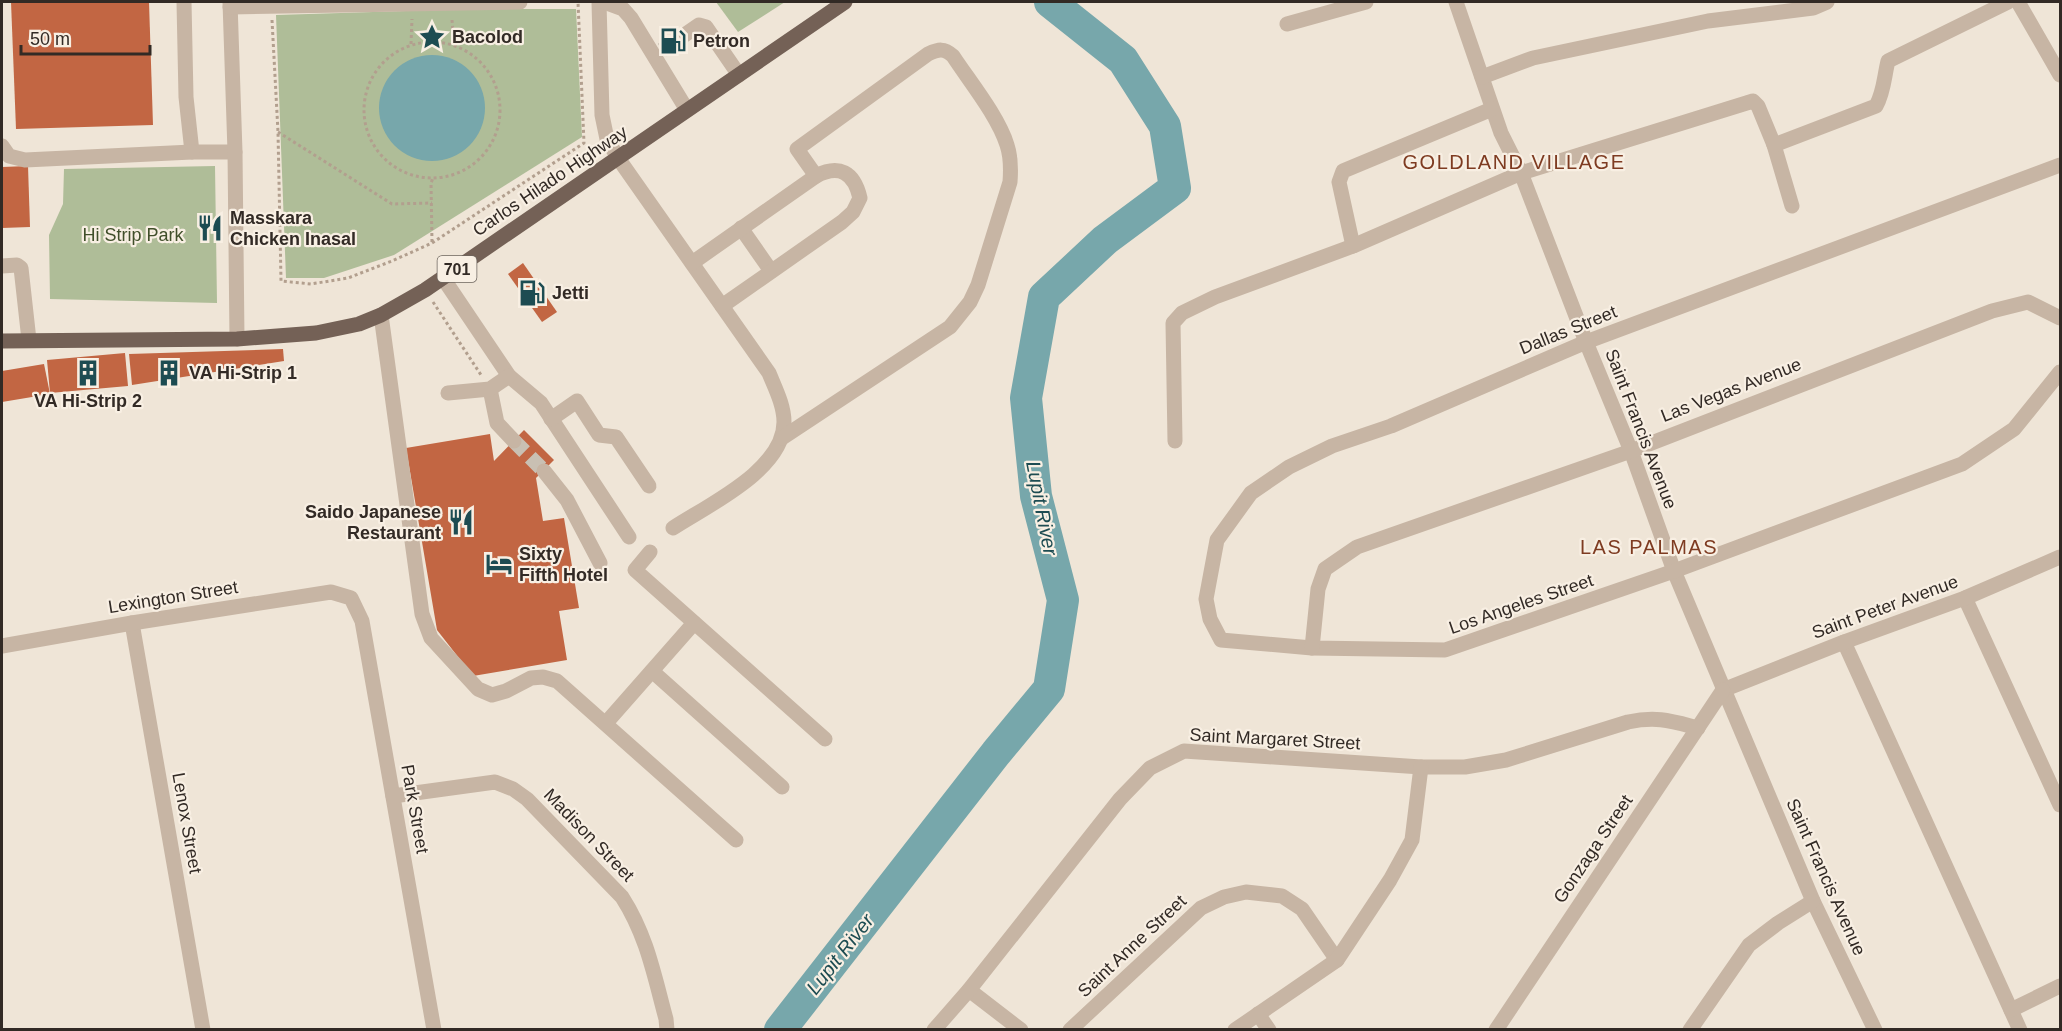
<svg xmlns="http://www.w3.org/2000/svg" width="2062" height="1031" font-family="Arial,sans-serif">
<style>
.green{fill:#afbd98}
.water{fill:#77a7ab}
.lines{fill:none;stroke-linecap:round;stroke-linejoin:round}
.river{stroke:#77a7ab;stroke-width:32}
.building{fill:#c26643}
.minor-tunnel{stroke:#c9c0b3;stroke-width:15;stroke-dasharray:15 8;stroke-linecap:butt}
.path{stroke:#b29f8e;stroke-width:3;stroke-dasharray:3 3;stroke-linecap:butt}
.minor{stroke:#c7b5a4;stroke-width:15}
.major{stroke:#746156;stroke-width:15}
.labels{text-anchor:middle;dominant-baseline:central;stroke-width:4.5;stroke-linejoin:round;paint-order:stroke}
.shield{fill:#f8efe3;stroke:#6d655e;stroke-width:1.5}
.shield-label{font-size:16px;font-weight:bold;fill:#322a25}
.poi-label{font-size:18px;font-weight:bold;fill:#322a25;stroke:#f8efe3;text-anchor:start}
.street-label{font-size:18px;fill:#322a25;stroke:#f8efe3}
.park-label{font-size:18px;fill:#404f2a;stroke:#f8efe3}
.neighbourhood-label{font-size:20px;letter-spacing:1.5px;fill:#7e3b21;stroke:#f8efe3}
.water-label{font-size:20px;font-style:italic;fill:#1d4c52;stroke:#f8efe3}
</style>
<rect width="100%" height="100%" fill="#efe5d7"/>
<!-- green -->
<g class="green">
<path d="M716,2H785L738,32Z"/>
<path d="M470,9H576L582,137L394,255L324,278H286L276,15Z"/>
<path d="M215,166L217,303L50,299L49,235L63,204L64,169Z"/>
</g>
<!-- water -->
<circle class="water" cx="432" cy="108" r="53"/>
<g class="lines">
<!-- river -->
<path class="river" d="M780,1030L996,753L1049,689L1063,600L1036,496L1026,398L1044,297L1105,240L1175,188L1165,126L1123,60L1050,2"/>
</g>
<!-- building -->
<g class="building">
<path d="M11,2H149L153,125L16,129Z"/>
<path d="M28,166L30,227L2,228V167Z"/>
<path d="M523,263L557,312L542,322L508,274Z"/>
<path d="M283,349L284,361L132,385L129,354Z"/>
<path d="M125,353L128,386L50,393L47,360Z"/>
<path d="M44,364L50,394L2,402V371Z"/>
<path d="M524,430L554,460L536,478L543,521L564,518L579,608L559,611L567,660L473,676L437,630L406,448L490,434L494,461Z"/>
</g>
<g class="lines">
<!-- minor-tunnel -->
<g class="minor-tunnel">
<path d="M662,50L686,34"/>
<path d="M514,441L544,471"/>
</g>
<!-- path -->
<g class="path">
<path d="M272,20L278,132L281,281L311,284L348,278L392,261L432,243L584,143L578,2"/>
<path d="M452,20L454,45"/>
<circle cx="432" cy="110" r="68"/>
<path d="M411,44L412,19"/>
<path d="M278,132L392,204L432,203"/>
<path d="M432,242L431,183L433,178"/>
<path d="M433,302L481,375"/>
</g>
<!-- minor -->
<g class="minor">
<path d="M184,2L186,97L192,152H235"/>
<path d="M230,2L235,152L237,339"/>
<path d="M599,2L602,115L607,139L618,158L769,373C775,388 784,405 784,422C784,470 708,505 673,528"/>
<path d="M604,2L623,9L631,18L687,110"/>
<path d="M1456,2L1501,133L1521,173L1586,342L1631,451L1674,571L1813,901L1875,1030"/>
<path d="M2018,2L2060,75"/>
<path d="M230,7L520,2"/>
<path d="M1287,24L1366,2"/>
<path d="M686,34L699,25L706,27L739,75"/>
<path d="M1482,77L1533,58L1708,21L1813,8L1827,2"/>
<path d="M1774,145L1792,206"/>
<path d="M2,146L9,156L25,160L192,152"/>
<path d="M2060,165L1586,342L1391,426L1332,446L1289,467L1251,493L1217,540L1206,599L1210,619L1221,640L1312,648L1445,650L1674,571L1962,464L2014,429L2060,372"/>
<path d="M741,228L771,271"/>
<path d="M1353,246L1339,182L1343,171L1492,109"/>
<path d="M692,263L816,176C839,164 854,172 860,198L853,212L842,222L722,306"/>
<path d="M2,266L17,265L21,268L29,340"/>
<path d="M443,278L509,376L541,403L629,537"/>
<path d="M381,315L422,614L431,638L478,689L492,695L506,691L531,678L543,677L557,681L736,840"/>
<path d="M490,389L497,423L514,441"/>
<path d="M448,393L490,389L509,376"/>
<path d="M551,419L577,401L599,435L616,437L649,486"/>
<path d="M782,438L950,327L970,302L978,285L1010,182C1011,169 1011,157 1007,145C998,116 970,82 953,56C944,48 939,49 928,54L797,149L816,176"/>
<path d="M1175,441L1173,323L1182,313L1215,297L1353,246L1521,173L1753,101L1758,106L1774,145L1876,106C1884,92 1884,77 1888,61L2008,2"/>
<path d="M544,471L567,500L600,563"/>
<path d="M650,552L635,570L825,739"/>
<path d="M1965,598L2060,805"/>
<path d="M132,623L203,1030"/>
<path d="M1844,642L2020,1030"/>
<path d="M2,646L132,623L331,592L351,598L362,621L434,1030"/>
<path d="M1312,648L1318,589L1325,569L1357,547L1631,451L1992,311L2028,302L2060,318"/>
<path d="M652,671L782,787"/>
<path d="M1723,690L1844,642L1965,598L2060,557"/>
<path d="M606,723L694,623"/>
<path d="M393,796L495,782L513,789L527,799L622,897C647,936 654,975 666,1019L667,1030"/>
<path d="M969,990L1021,1030"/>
<path d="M2011,1010L2060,986"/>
<path d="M1258,1014L1269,1030"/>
<path d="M934,1030L969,990L1120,799L1150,768L1184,751L1421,767H1465L1506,760L1628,722C1657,716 1671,721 1698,728"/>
<path d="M1070,1030L1201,908L1224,897L1246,892L1282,896L1302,909L1337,960"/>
<path d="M1235,1030L1337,960L1390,880L1412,840L1421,767"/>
<path d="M1496,1030L1723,690"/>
<path d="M1690,1030L1749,945L1778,923L1813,901"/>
</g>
<!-- major -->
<path class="major" d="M2,341L237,339L316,333L359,324L381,315L425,290L845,2"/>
</g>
<!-- icons -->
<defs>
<g id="sight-bare" transform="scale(2.07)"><path d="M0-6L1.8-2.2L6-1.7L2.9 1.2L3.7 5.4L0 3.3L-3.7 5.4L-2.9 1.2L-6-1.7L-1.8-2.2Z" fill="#1d4c52" stroke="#f8efe3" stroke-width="2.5" paint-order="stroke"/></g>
<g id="fuel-bare" transform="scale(2.07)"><path d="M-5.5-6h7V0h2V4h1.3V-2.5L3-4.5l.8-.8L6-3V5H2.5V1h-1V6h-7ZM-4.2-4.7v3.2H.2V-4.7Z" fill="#1d4c52" stroke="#f8efe3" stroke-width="2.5" paint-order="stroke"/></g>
<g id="restaurant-bare" transform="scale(2.07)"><path d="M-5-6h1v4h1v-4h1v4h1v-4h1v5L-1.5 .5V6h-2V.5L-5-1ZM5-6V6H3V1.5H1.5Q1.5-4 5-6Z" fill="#1d4c52" stroke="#f8efe3" stroke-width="2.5" paint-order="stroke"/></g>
<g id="building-bare" transform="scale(2.07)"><path d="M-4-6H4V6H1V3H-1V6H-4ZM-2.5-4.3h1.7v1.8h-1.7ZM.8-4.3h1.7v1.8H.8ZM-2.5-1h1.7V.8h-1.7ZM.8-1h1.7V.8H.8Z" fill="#1d4c52" stroke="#f8efe3" stroke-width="2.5" paint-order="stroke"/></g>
<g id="hotel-bare" transform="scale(2.07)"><path d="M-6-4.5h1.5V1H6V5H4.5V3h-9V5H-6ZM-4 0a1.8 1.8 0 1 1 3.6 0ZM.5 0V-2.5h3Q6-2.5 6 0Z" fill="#1d4c52" stroke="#f8efe3" stroke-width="2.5" paint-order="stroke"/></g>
</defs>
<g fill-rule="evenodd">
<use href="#sight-bare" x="432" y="37"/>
<use href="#fuel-bare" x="673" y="41"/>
<use href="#restaurant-bare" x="210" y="228"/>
<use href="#fuel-bare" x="532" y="293"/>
<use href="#building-bare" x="88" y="373"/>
<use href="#building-bare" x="169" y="373"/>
<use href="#restaurant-bare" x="461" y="522"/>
<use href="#hotel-bare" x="499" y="564"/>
</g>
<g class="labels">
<!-- shield labels -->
<rect class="shield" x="437.5" y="256" width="39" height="26" rx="4.5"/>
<g class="shield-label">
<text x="457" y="269">701</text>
</g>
<!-- poi labels -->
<g class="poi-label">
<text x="452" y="37">Bacolod</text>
<text x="693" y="41">Petron</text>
<text x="230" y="218">Masskara<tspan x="230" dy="21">Chicken Inasal</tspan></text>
<text x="552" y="293">Jetti</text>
<text x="189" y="373">VA Hi-Strip 1</text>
<text x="88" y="401" text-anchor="middle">VA Hi-Strip 2</text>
<text x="441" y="512" text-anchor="end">Saido Japanese<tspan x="441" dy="21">Restaurant</tspan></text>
<text x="519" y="554">Sixty<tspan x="519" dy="21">Fifth Hotel</tspan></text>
</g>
<!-- street labels -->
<g class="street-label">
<text transform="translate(550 181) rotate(-34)">Carlos Hilado Highway</text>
<text transform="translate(1568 330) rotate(-22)">Dallas Street</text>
<text transform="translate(1731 390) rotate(-21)">Las Vegas Avenue</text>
<text transform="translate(1641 429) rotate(69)">Saint Francis Avenue</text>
<text transform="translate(173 597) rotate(-9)">Lexington Street</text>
<text transform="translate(1521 604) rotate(-19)">Los Angeles Street</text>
<text transform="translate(1885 607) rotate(-20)">Saint Peter Avenue</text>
<text transform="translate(1275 739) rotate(3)">Saint Margaret Street</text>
<text transform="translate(415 809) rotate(80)">Park Street</text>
<text transform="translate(187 823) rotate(80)">Lenox Street</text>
<text transform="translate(589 835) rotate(46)">Madison Street</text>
<text transform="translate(1593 849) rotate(-56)">Gonzaga Street</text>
<text transform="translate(1826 877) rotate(66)">Saint Francis Avenue</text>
<text transform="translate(1132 946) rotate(-43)">Saint Anne Street</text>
</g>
<!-- park labels -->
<g class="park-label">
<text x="133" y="235">Hi Strip Park</text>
</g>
<!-- neighbourhood labels -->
<g class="neighbourhood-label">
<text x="1514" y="162">GOLDLAND VILLAGE</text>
<text x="1649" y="547">LAS PALMAS</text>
</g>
<!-- water labels -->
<g class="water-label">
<text transform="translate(1042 508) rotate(79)">Lupit River</text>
<text transform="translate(840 954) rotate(-52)">Lupit River</text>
</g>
</g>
<!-- border -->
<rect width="2062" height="1031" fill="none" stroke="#322a25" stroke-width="6"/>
<!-- scale -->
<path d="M21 45v9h129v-9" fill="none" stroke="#322a25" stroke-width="3"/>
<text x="30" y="45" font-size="18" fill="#322a25" stroke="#f8efe3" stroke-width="4.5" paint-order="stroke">50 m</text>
</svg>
